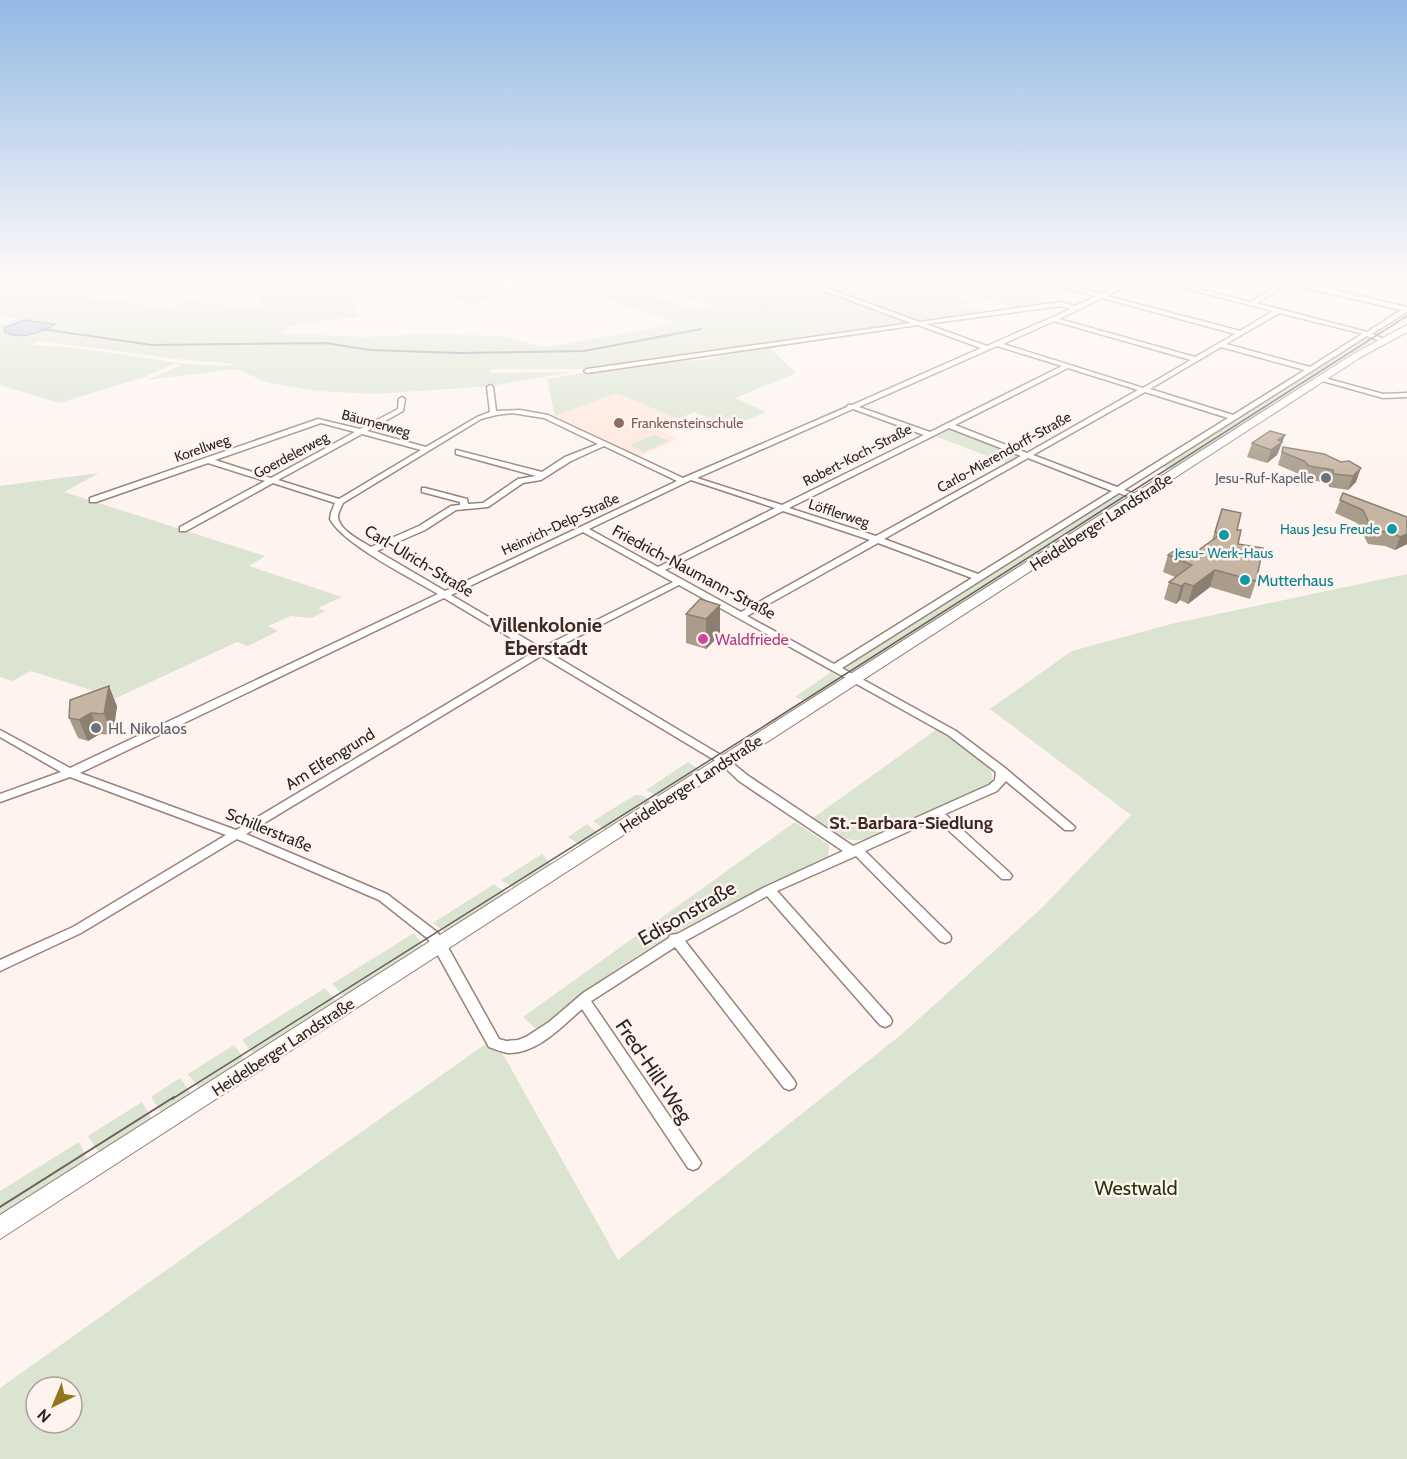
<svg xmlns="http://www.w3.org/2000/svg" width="1407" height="1459" font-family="Cabin,sans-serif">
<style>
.education{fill:#fee7db}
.green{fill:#dae4d0;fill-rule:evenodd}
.water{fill:#b3c4de;stroke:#8a94a5;stroke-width:1.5}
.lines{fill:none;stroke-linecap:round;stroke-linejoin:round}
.stream{stroke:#8a94a5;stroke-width:2}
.street-casing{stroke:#998277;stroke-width:3}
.secondary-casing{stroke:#998277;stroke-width:2}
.street{fill:#fff;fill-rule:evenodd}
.secondary{fill:#fff;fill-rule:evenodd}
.tram-far1{stroke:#6a605c;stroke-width:1.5}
.tram{stroke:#6a605c;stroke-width:2}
.wall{fill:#a99c8b}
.shaded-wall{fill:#8a7f71}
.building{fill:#c5b5a2;stroke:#8a7f71;stroke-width:1.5}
.education-dot{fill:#8d6e63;stroke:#fef3ef;stroke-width:2}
.worship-dot{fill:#6b7280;stroke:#fef3ef;stroke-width:2}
.culture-dot{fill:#0f9aa8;stroke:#fef3ef;stroke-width:2}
.hotel-dot{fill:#d1479c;stroke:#fef3ef;stroke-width:2}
.labels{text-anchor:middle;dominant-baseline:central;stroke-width:5;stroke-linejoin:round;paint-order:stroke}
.far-street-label{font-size:14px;fill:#2c231f;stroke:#fef3ef}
.far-education-label{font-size:14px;fill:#785e54;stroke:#fef3ef;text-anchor:start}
.far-worship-label{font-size:14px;fill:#5b616d;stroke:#fef3ef;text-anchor:end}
.far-culture-label{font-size:14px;fill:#0d838f;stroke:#fef3ef;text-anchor:end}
.street-label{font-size:16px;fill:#2c231f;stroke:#fef3ef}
.culture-label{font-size:16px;fill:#0d838f;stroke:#fef3ef;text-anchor:start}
.hotel-label{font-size:16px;fill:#b23c85;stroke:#fef3ef;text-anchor:start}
.worship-label{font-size:16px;fill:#5b616d;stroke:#fef3ef;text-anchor:start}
.neighbourhood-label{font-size:18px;font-weight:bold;fill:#3c2921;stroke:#fef3ef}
.quarter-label{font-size:20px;font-weight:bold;fill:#3c2921;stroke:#fef3ef}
.near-street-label{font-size:20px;fill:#2c231f;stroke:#fef3ef}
.near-park-label{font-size:20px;fill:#253709;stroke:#fef3ef}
</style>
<rect width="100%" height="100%" fill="#fef3ef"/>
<!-- education -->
<path class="education" d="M617,393L678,419L657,429L678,439L639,456L555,416Z"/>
<!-- green -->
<g class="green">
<path d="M0,280H248L245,292L111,288L87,297L173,309L184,301L259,308L258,296L349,291L353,309L361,317L320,320L319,323L290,326L282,333L362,337L425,334L502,336L544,347L662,327L675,321L587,292L629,289L701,310L713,305L653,288L706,280H793L912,322L775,342L777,346L770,348L796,373L735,398L766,412L730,427L694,412L678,419L617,393L555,416L547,379L677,357C699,366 717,355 740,351L731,347L587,369H491L489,373L573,372L491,386L375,394L316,391L266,382L236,369L147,380L181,365L174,364L145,377L59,403L0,385V325L19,319L0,316ZM25,320L52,322L54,326C38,331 27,337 10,335L5,328ZM39,341L193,361L232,363L230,366L187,364L69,347L30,345Z"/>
<path d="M253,280H401L260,293L252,290Z"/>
<path d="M802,280H916L969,302L959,305L978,313L918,322Z"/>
<path d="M936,280H1010L1027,288L1024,290L1055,303L1013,308Z"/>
<path d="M474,289L496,297L471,304L449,294Z"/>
<path d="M1366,335L1371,338L1370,342L1174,469L1158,467Z"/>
<path d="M948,425L1027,455L1009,464L929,434Z"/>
<path d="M655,435L669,441L644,452L630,445Z"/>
<path d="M99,473L64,492L265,556L249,566L342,597L318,608L326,611L311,618L291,616L268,626L278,631L248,646L237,642L116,698L31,671L12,681L0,677V486Z"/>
<path d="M1117,495L1124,497L1122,498L1125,500L854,672L843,667Z"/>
<path d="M1407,574V1459H0V1388L494,1038L618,1260L902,1034L1043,907L1131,815L990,709L1072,651L1171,624ZM36,1387H72V1423H36Z"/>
<path d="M831,672L840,679L837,682L808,702L795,697Z"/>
<path d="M937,729L988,766C993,774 994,778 989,786L869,842L865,839C845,845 828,828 813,818Z"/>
<path d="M688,762L701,771L659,797L646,790Z"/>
<path d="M635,795H642L652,802L606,831L593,821Z"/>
<path d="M795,822L829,845L828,860C775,884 721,906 671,935C624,962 579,995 537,1030L523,1017Z"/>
<path d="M587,824L599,834L598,836L582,847L568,837Z"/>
<path d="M542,854L552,865L515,889L501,880Z"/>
<path d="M494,884L507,894L446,933L433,923Z"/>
<path d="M414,933L424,947L347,995H343L332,984Z"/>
<path d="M325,988L337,1002L254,1055L242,1040Z"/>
<path d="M234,1045L246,1061L200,1090L188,1074Z"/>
<path d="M180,1078L192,1095L162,1114L151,1097Z"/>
<path d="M142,1102L153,1120L100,1154L88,1136Z"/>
<path d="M79,1142L88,1161L0,1217V1191Z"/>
</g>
<!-- water -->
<path class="water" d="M25,320L55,324C43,333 19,340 5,332L4,328Z"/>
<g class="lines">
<!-- stream -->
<path class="stream" d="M42,329L152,345L326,343L370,350L459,353L584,351L701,329"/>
<!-- street casing -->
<g class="street-casing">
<g id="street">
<path d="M796,280H805L919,322L1061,302L1075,306L1096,296L1039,280H1049L1101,294L1129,280H1137L1107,296L1240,331L1273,311L1154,280H1164L1250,302L1283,282L1278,280H1294L1407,307V312L1372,334L1386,340V342H1382L1367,336L1124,490L1141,496V500H1135L1119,493L842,668L956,731L1005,768L1075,827L1073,830H1065L1006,781L997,791L945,814L1010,873L1012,876L1010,879H1002L936,819L865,851L950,935L951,938L950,941L945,943L940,941L856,856L777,891L890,1017L892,1021L890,1025L885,1027L880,1025L767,896L685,941L794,1080L796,1084L794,1088L789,1090L784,1088L675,947L593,1000L591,1001L698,1158L701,1163L698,1168L693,1170L688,1168L582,1009C561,1027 537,1054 508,1053C502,1052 495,1049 489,1047L435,950L427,938L379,900L237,839L81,933L0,971V960L73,927L226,835L70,777L0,802V794L61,772L0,737V730L70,768L438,594C411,578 343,544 330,519L331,513L335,503L273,483L186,531H180V527L265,481L208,463L96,502H90V498L318,419L360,429L398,409L399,399L402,397L405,399L403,411L367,431L426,447L477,417L490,412L487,387L490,385L493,387L496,411L520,410L548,415L683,478L847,407L848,405H852L981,348L918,325L587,373L584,371L587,369L911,323ZM1289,284L1401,310L1367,332L1256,303ZM1102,298L1235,334L1195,357L1059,319ZM1061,306L1071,309L987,346L926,324ZM1279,313L1360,333L1362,334L1310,367L1226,344ZM1054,321L1191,360L1143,388L1003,344ZM997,346L1062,366L930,432L859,407ZM1221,347L1305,370L1233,415L1150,389ZM1068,368L1138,390L1027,453L955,425ZM1145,392L1228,418L1117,487L1033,455ZM853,409L924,435L782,505L697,478ZM512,413L544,418L598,444L565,457L542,472L456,450V454L536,476L518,479L483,503L468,504L467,499L425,488H422V492L460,502V505L451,506L419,526L371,547C361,541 339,530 338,517C338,512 341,508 343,503L481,419L496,415ZM321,423L355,432L271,478L215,460ZM949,428L1021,456L876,536L789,508ZM362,434L421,450L339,499L278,480ZM604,446L677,481L445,591L377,551L425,530L456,510L488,507L523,483L541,480L571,461ZM1028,458L1112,491L978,574L884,539ZM691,480L775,508L658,567L589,529ZM783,511L870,540L741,612L665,570ZM583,532L673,582L541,648L451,595ZM878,543L972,578L834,664L747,616ZM679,585L948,735L996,772L995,780L989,785L853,846L747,775L729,760L548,652ZM444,598L534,652L236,830L80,773ZM541,656L721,764L739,781L843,851L765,887L677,934L670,935L669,938L583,993L549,1022L526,1037L518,1040L506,1041L499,1039L445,942L437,932L387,894L246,834Z"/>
<path d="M1384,280L1407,282V286L1387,282Z"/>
<path d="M1321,377L1383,394L1407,393V397L1383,398L1319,380L1318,379Z"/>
</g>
</g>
<!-- secondary casing -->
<g class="secondary-casing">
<path id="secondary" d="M1407,325V332L1361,357L0,1239V1215L1355,353Z"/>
</g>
<!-- street -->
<use href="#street" class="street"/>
<!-- secondary -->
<use href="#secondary" class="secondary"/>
<!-- tram-far1 -->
<path class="tram-far1" d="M172,1099L772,721L1407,316"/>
<!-- tram -->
<path class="tram" d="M0,1207L174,1097"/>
</g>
<!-- wall -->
<g class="wall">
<path d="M1285,435L1277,455L1267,463L1247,457L1252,443Z"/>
<path d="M1283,447L1341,462L1349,461L1356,482L1348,490L1329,487L1328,483L1305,479L1299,474L1278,465Z"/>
<path d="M1343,493L1407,517V544L1395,550L1385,546L1368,544L1357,523L1335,513Z"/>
<path d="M1222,509L1237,530L1238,544L1256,581L1250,599L1210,587L1188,604L1180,600L1176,604L1164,599L1169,582L1175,577L1163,572L1168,555L1193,554L1212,540Z"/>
<path d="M700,599L720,635L706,649L686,643V614Z"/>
<path d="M117,706L113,735L100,734L88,741L78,738L69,718Z"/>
</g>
<!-- shaded-wall -->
<g class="shaded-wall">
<path d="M1285,435L1277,455L1267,463L1271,450L1278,440Z"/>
<path d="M1361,468L1356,482L1348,490L1353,476Z"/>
<path d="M1407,534V544L1395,550L1400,537Z"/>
<path d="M1215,570L1210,587L1188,604L1193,586Z"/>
<path d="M1185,583L1180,600L1176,604L1181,586Z"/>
<path d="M720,605V635L706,649V619Z"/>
<path d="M109,686L117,706L113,735L104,714Z"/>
<path d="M91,713L100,734L88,741L79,720Z"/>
</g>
<!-- building -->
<g class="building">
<path d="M1270,431L1285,435L1278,440L1282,442L1271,450L1252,443Z"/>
<path d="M1283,447L1324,454L1341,462L1349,461L1361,468L1353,476L1334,474L1333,470L1309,466L1304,461L1282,452Z"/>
<path d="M1343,493L1407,517V534L1400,537L1391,532L1373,531L1363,510L1340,500Z"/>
<path d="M1222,509L1241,513L1237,530H1241L1238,544L1263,548L1256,581L1215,570L1193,586L1185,583L1181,586L1169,582L1192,565L1168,555L1178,548L1193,554L1221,534L1215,532Z"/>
<path d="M700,599L720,605L706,619L686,614Z"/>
<path d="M109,686L104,714L91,713L79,720L69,718L70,700Z"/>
</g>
<!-- sky -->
<linearGradient id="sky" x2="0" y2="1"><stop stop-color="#93bae4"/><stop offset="0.58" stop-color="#fffaf8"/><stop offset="1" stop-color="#fffaf8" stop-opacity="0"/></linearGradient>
<rect width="1407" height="484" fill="url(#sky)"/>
<!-- markers -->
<circle class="education-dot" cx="619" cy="423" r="6"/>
<g class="worship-dot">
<circle cx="1326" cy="478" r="6"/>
<circle cx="96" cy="728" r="6"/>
</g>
<g class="culture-dot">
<circle cx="1392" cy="529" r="6"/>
<circle cx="1224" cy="535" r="6"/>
<circle cx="1245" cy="580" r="6"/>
</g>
<circle class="hotel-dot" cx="703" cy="639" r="6"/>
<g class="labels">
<!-- far-street labels -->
<g class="far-street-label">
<text transform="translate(376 423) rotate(15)">Bäumerweg</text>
<text transform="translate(202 448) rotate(-19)">Korellweg</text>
<text transform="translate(1004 452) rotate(-29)">Carlo-Mierendorff-Straße</text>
<text transform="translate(291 455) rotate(-28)">Goerdelerweg</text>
<text transform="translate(857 455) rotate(-27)">Robert-Koch-Straße</text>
<text transform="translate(839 513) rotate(18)">Löfflerweg</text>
<text transform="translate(560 524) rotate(-25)">Heinrich-Delp-Straße</text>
</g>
<!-- far-education labels -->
<g class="far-education-label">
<text x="631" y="423">Frankensteinschule</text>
</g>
<!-- far-worship labels -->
<g class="far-worship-label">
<text x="1314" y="478">Jesu-Ruf-Kapelle</text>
</g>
<!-- far-culture labels -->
<g class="far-culture-label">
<text x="1380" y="529">Haus Jesu Freude</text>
<text x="1224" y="553" text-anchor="middle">Jesu- Werk-Haus</text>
</g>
<!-- street labels -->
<g class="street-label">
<text transform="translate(1101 522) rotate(-33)">Heidelberger Landstraße</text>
<text transform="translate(419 561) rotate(31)">Carl-Ulrich-Straße</text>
<text transform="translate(694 572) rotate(28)">Friedrich-Naumann-Straße</text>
<text transform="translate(330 759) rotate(-32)">Am Elfengrund</text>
<text transform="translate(691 784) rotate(-33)">Heidelberger Landstraße</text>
<text transform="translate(269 830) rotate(22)">Schillerstraße</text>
<text transform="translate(283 1047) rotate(-33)">Heidelberger Landstraße</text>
</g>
<!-- culture labels -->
<g class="culture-label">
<text x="1257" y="580">Mutterhaus</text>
</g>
<!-- hotel labels -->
<g class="hotel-label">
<text x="715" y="639">Waldfriede</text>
</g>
<!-- worship labels -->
<g class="worship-label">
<text x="108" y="728">Hl. Nikolaos</text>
</g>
<!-- neighbourhood labels -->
<g class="neighbourhood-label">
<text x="911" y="823">St.-Barbara-Siedlung</text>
</g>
<!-- quarter labels -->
<g class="quarter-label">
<text x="546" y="625">Villenkolonie<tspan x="546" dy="23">Eberstadt</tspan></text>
</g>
<!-- near-street labels -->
<g class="near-street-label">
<text transform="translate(687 913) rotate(-30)">Edisonstraße</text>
<text transform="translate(654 1071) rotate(56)">Fred-Hill-Weg</text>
</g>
<!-- near-park labels -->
<g class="near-park-label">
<text x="1136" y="1188">Westwald</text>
</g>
</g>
<!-- north arrow -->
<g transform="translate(54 1405) rotate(223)"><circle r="28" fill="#fef3ef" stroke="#aaa09c" stroke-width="1.5"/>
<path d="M0-4.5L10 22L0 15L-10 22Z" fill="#90771d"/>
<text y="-9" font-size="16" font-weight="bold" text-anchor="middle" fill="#2c231f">N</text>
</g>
</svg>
